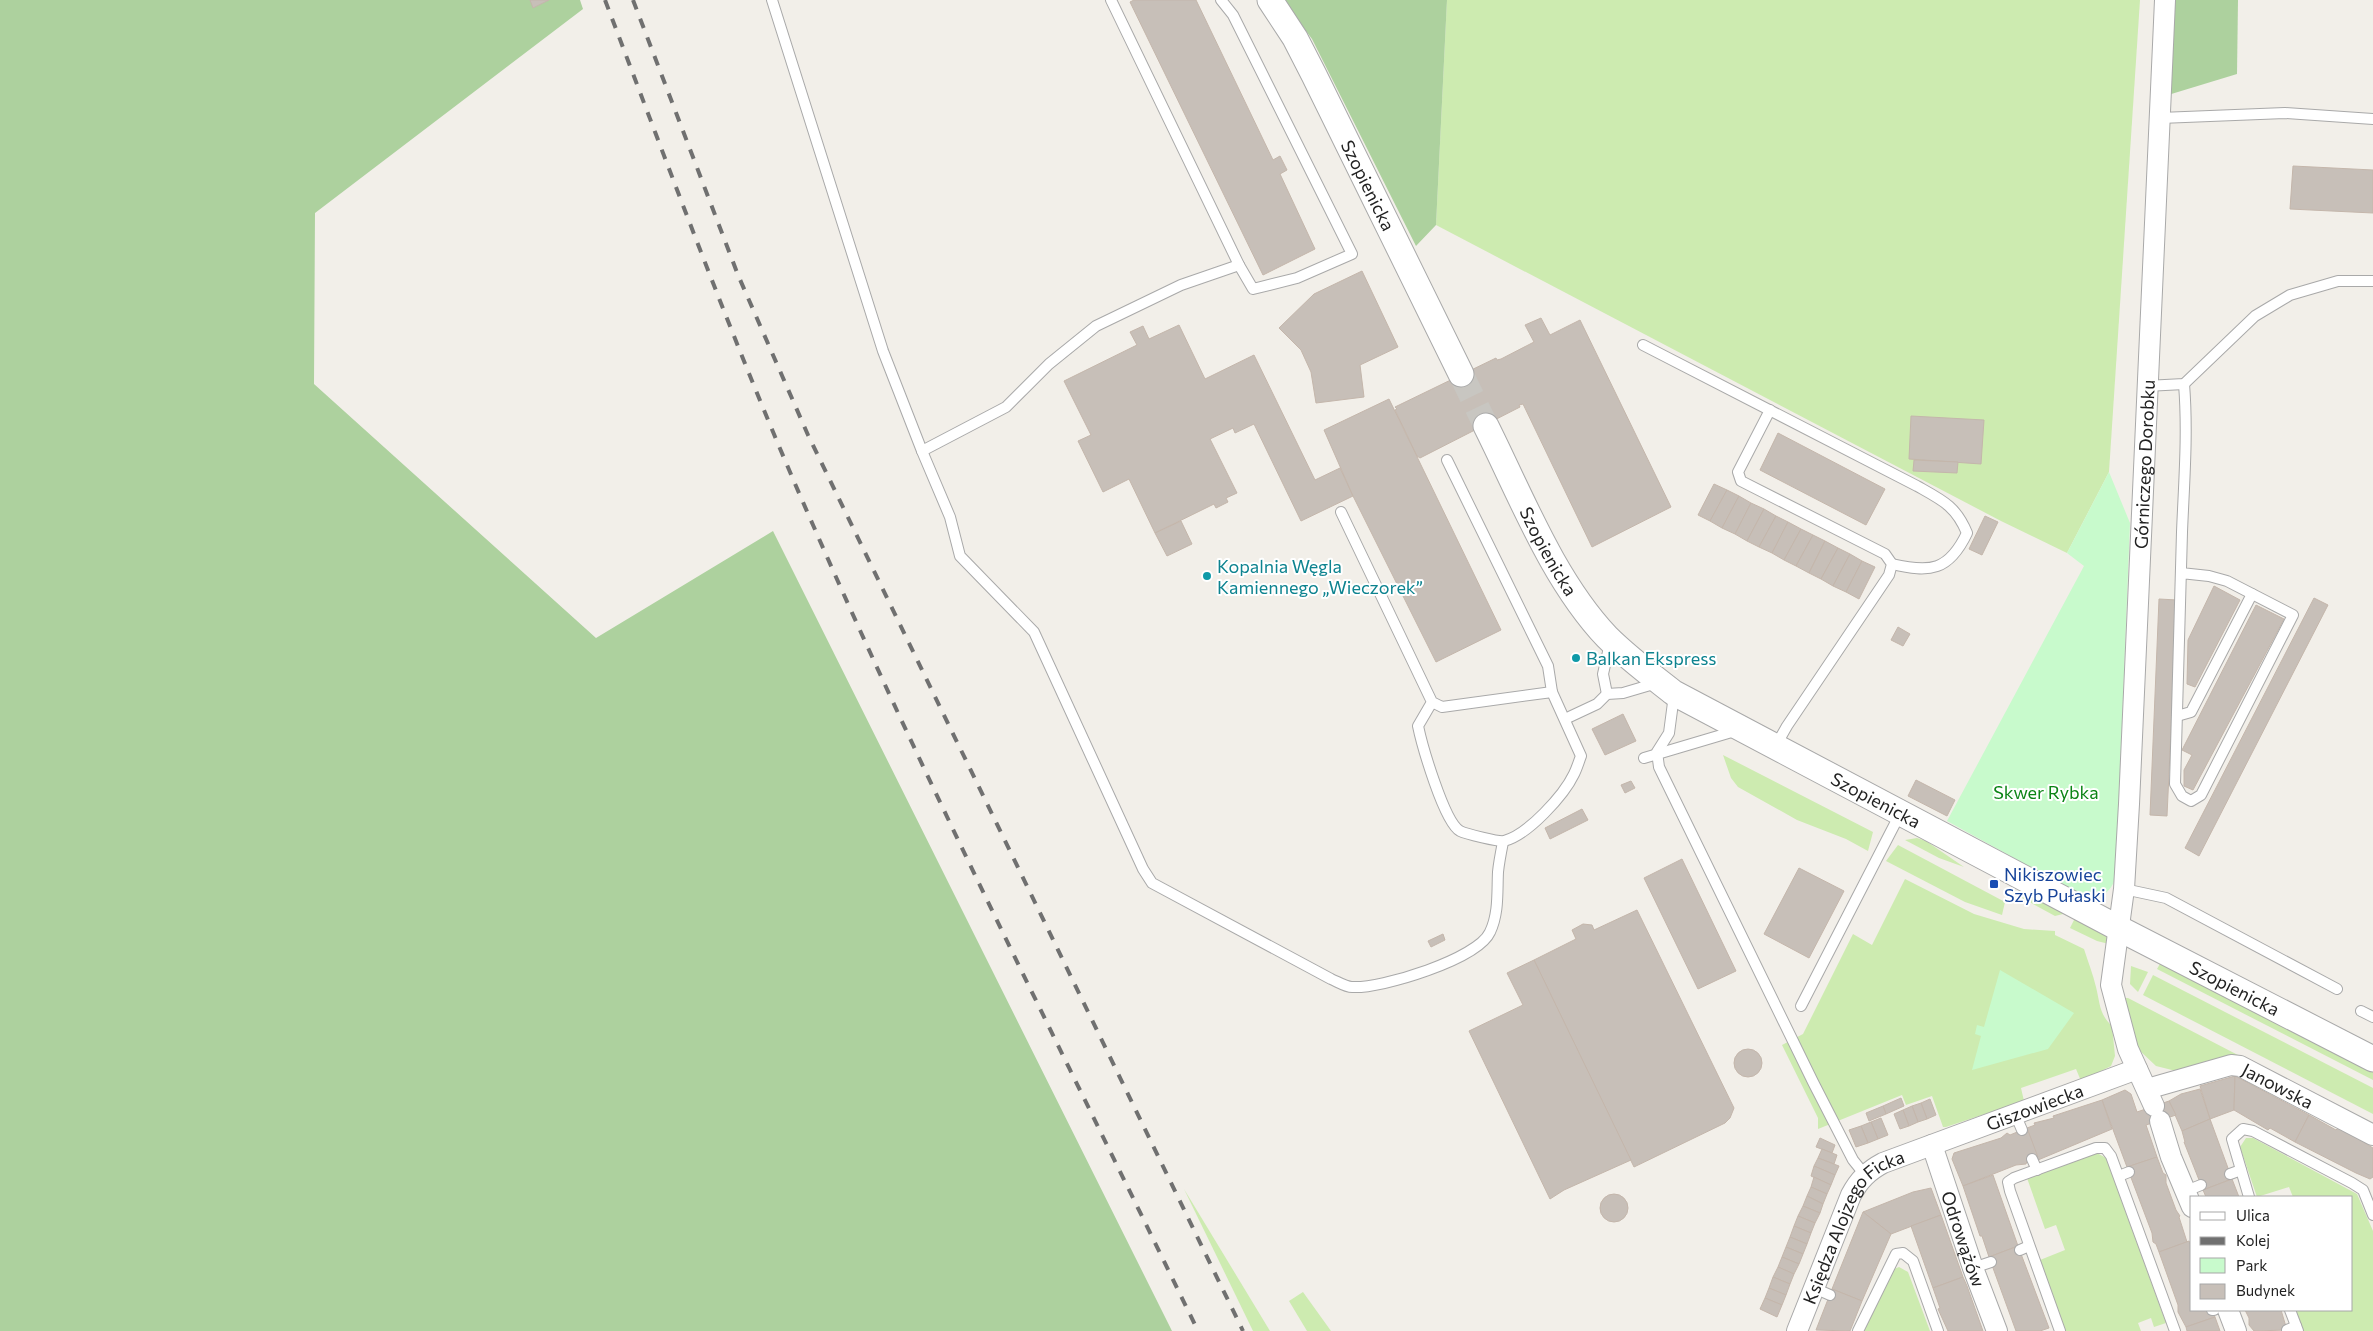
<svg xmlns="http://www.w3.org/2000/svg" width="2373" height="1331" font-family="Commissioner,sans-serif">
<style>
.grass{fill:#cdebb0}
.forest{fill:#add19e}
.park{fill:#c8facc}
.building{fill:#c7bfb8;stroke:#c4b6ab}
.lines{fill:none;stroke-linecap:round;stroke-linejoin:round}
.tertiary-tunnel{stroke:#c8c6c1;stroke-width:25;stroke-dasharray:25 12;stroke-linecap:butt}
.service-casing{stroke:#a9a9a9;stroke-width:12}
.minor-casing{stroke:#a9a9a9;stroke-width:22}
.tertiary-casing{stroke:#a9a9a9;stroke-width:27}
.service{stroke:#fff;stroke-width:10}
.minor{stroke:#fff;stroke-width:20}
.tertiary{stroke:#fff;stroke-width:25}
.rail{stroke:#707070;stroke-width:4;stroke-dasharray:10 10;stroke-linecap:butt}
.culture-dot{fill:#0f9aa8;stroke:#fff;stroke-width:2}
.transit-dot{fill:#1a4fb4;stroke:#fff;stroke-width:2}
.labels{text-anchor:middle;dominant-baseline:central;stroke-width:4;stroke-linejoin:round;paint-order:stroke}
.street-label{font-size:18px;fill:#222;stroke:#fff}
.culture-label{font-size:18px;fill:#0d838f;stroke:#fff;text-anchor:start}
.park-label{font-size:18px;fill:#0c8416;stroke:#fff}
.transit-label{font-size:18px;fill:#164399;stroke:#fff;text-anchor:start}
</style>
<rect width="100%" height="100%" fill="#f2efe9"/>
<!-- grass -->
<g class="grass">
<path d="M1447,0H2140L2109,472L2067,553L2001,521L1436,225Z"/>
<path d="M1723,755L1873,832L1868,851L1846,839L1797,820L1738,787L1731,778Z"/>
<path d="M1917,838L1926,841L1964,867L1939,858L1905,840Z"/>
<path d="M1898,845L2005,902L2002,915L1965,902L1886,861Z"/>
<path d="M1905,879L1974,914L2024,929L2055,931V935L2084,949C2088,962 2093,974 2096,987C2100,1003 2099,1014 2112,1026L2115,1056L2111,1066L2081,1081L2076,1069L2021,1088L2024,1101L1946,1127H1943L1932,1096L1906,1105L1902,1095L1818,1129V1118L1782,1045L1803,1034L1853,934L1872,945Z"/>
<path d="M2011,892L2046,900L2065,910L2063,914L2055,916Z"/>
<path d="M2076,916L2107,936L2109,944L2097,941L2070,928Z"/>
<path d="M2162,960L2373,1070V1080L2157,969Z"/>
<path d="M2131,966L2148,972L2138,992L2130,984Z"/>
<path d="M2153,975L2373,1088V1114L2143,995Z"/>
<path d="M2125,998H2128L2373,1125L2246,1062L2176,1071L2156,1066L2138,1049Z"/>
<path d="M2246,1138H2253L2357,1194L2373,1231V1331H2303L2296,1310H2352V1197H2293L2289,1187L2257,1197L2240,1147Z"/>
<path d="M2097,1153L2106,1158L2166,1323L2154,1327L2151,1318L2138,1323L2141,1331H2065L2040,1260L2065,1250L2056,1225L2045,1229L2027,1178Z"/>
<path d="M1184,1189L1270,1331H1253Z"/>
<path d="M1899,1267L1908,1272L1930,1331H1864L1894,1269Z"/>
<path d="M1303,1292L1331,1331H1307L1289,1301Z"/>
</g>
<!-- forest -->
<g class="forest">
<path d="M0,0H580L583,9L315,213L314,384L596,638L773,531L1172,1331H0Z"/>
<path d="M1283,0H1447L1436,225L1416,246L1312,39Z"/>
<path d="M2173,0H2238L2237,74L2168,95Z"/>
</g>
<!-- park -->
<g class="park">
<path d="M2109,472L2130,523L2116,874C2113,894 2097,902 2079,894L1947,821L2084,566L2067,553Z"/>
<path d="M2000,970L2074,1013L2048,1049L1972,1070L1981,1036L1975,1034L1977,1025L1984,1027Z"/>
</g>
<!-- building -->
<g class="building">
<path d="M530,0H549L533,8Z"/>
<path d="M1134,0H1196L1273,160L1280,156L1287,170L1280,174L1315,249L1263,275L1130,2Z"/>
<path d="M2293,166L2373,170V213L2290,209Z"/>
<path d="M1362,271L1398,347L1360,365L1364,397L1316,403L1311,372L1301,350L1279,328L1314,294Z"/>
<path d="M1541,318L1550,335L1580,320L1671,507L1592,547L1523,404L1519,405L1520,407L1420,458L1417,456L1395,410L1397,409L1395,407L1496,358L1497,360L1501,359L1534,342L1525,325Z"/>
<path d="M1179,325L1205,379L1254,355L1315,480L1340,468L1353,496L1301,521L1254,424L1235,433L1233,428L1210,439L1237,493L1226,498L1228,502L1216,508L1214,504L1155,533L1129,479L1103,492L1078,441L1091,435L1064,381L1137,345L1130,332L1143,326L1149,339Z"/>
<path d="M1389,399L1501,630L1436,662L1353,496L1324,430Z"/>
<path d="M1911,416L1984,420L1981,464L1909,459Z"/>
<path d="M1778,433L1885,489L1866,525L1760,470Z"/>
<path d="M1914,460L1958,462L1957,473L1913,471Z"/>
<path d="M1714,484L1727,490L1710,521L1698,515Z"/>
<path d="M1727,490L1739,496L1722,528L1710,521Z"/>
<path d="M1739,496L1751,503L1735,534L1722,528Z"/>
<path d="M1751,503L1764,509L1747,541L1735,534Z"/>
<path d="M1764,509L1776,516L1759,547L1747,541Z"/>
<path d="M1776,516L1788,522L1772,553L1759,547Z"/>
<path d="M1985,516L1998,522L1982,555L1969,549Z"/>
<path d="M1181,521L1192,544L1167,556L1155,533Z"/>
<path d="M1788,522L1801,529L1784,560L1772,553Z"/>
<path d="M1801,529L1813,535L1796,566L1784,560Z"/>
<path d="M1813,535L1825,541L1809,573L1796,566Z"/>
<path d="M1825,541L1838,548L1821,579L1809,573Z"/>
<path d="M1838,548L1850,554L1833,586L1821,579Z"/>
<path d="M1850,554L1862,561L1846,592L1833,586Z"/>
<path d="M1862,561L1875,567L1859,599L1846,592Z"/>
<path d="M2214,586L2240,600L2195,687L2187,684L2188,640Z"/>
<path d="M2314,598L2328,605L2199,856L2185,848Z"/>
<path d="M2159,599L2177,600L2167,816L2150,815Z"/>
<path d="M2256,605L2284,619L2193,790L2184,786V770L2192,755L2182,750Z"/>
<path d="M1898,627L1910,634L1903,646L1891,640Z"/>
<path d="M1623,714L1636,741L1605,755L1592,729Z"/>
<path d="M1916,780L1955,800L1947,816L1908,796Z"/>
<path d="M1631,781L1635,788L1625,793L1621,785Z"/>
<path d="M1582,809L1588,820L1550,839L1545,828Z"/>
<path d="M1682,859L1736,971L1698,989L1644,878Z"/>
<path d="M1799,868L1844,891L1809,958L1764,934Z"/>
<path d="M1637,910L1734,1108L1730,1118L1725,1123L1634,1167L1534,960L1576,939L1572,930L1583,924L1592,925L1594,930Z"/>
<path d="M1443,934L1445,940L1431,947L1428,941Z"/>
<path d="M1534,960L1631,1160L1564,1190L1550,1199L1469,1031L1523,1005L1507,973Z"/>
<circle cx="1748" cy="1063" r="14"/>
<path d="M2235,1076L2234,1110L2210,1119L2200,1086Z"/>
<path d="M2235,1076L2309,1115L2295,1142L2270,1128L2268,1130L2234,1110Z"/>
<path d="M2200,1089L2210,1119L2182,1131L2169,1101L2181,1094Z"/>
<path d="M2125,1090L2131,1094L2137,1112L2169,1101L2176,1115L2146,1125L2157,1157L2127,1167L2102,1100Z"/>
<path d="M1901,1098L1904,1106L1886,1114L1883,1106Z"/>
<path d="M1930,1099L1936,1115L1927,1119L1921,1103Z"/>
<path d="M2102,1100L2112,1129L2038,1160L2027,1128L2035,1125L2034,1123L2054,1118L2053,1116Z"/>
<path d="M1921,1103L1927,1119L1918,1122L1912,1106Z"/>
<path d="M1883,1106L1886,1114L1869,1121L1866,1113Z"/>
<path d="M1912,1106L1918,1122L1909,1126L1903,1110Z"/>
<path d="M1903,1110L1909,1126L1900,1129L1894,1114Z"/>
<path d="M2309,1115L2336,1130L2339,1127L2373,1148V1177L2370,1179L2356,1173L2295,1142Z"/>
<path d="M1881,1118L1888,1135L1878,1139L1871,1122Z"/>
<path d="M2210,1119L2232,1179L2203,1190L2184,1142H2185L2182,1131Z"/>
<path d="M1871,1122L1878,1139L1868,1143L1861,1126Z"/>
<path d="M1861,1126L1868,1143L1856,1147L1849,1130Z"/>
<path d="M2027,1128L2038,1157L2027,1161L2026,1164L2016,1165L1963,1186L1952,1159L1954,1153L2001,1138L2007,1133L2010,1135Z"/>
<path d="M1820,1138L1835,1145L1832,1153L1816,1147Z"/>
<path d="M1822,1149L1837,1155L1834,1164L1818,1158Z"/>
<path d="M2157,1157L2163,1173L2166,1175V1183L2176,1210L2180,1216L2179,1217L2187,1242L2159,1252L2156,1244L2153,1242L2152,1233L2127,1167Z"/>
<path d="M1818,1158L1839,1166L1835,1175L1814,1166Z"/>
<path d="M1814,1166L1835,1175L1831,1185L1811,1176Z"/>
<path d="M1993,1175L2018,1246L1989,1257L1982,1236H1980L1963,1186Z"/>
<path d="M1814,1177L1831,1185L1827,1194L1811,1187Z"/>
<path d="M2232,1179L2239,1197H2206L2203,1190Z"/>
<path d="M1811,1187L1827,1194L1823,1204L1807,1196Z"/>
<path d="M1931,1188L1941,1215L1891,1234L1863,1212L1913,1192Z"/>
<circle cx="1614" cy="1208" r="14"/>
<path d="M1807,1196L1823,1204L1820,1213L1803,1206Z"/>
<path d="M1803,1206L1820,1213L1815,1223L1798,1216Z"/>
<path d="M1863,1212L1891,1234L1862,1301L1832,1289Z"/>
<path d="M1941,1215L1963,1277L1933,1288L1911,1226Z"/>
<path d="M1798,1216L1815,1223L1811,1233L1794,1226Z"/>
<path d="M1794,1226L1811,1233L1807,1244L1790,1237Z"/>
<path d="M1790,1237L1807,1244L1803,1254L1786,1247Z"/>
<path d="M2189,1241L2192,1248V1310H2212L2215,1317L2186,1327L2178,1312V1305L2159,1252Z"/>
<path d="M2018,1246L2049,1328L2040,1331H2016L1989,1257Z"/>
<path d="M1786,1247L1803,1254L1799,1264L1782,1257Z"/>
<path d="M1782,1257L1799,1264L1794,1274L1778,1267Z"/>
<path d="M1778,1267L1794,1274L1790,1284L1773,1277Z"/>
<path d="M1773,1277L1790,1284L1786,1295L1769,1288Z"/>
<path d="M1963,1277L1967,1286L1983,1331H1948L1938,1309L1940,1308L1933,1288Z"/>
<path d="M1769,1288L1786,1295L1782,1305L1765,1298Z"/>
<path d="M1832,1289L1862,1301L1850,1331L1816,1330Z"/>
<path d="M1765,1298L1782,1305L1777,1317L1760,1309Z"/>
<path d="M2245,1310H2281L2287,1330L2254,1331L2249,1325V1318Z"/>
<path d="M2215,1317L2220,1331H2187L2186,1327Z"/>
</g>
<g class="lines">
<!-- tertiary-tunnel -->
<path class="tertiary-tunnel" d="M1461,374L1486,426"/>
<!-- service casing -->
<g class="service-casing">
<g id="service">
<path d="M772,0L883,351L922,451L950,517L960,556L1034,632L1143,869L1152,883L1331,979C1338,982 1346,987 1352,987C1381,989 1478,959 1490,932C1499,913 1497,892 1498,872C1499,862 1501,852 1503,842"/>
<path d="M1111,0L1239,265L1253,289L1297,278L1352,254L1233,15L1221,0"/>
<path d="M2160,118L2285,113L2373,119"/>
<path d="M1643,345L1917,486C1942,500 1956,506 1967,533C1949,571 1930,573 1892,564"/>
<path d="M2146,386L2184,384L2255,316L2290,295L2338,281H2373"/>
<path d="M1770,410L1738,472L1741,481L1885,554L1892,564L1889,575L1787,726L1775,747"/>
<path d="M922,451L1006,407L1049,364L1096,326L1181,285L1239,265"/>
<path d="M1447,460L1548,666L1552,692"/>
<path d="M1341,512L1432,702L1442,707L1552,692L1581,756C1579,761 1577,768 1574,774C1564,795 1528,835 1504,841C1499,842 1466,834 1460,831C1444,822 1422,745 1418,726L1432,702"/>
<path d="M2181,573L2209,576L2227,581L2293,615L2201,795L2191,801L2182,796L2175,784C2178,700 2179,616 2182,532C2184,482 2188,433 2184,384"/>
<path d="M1607,694L1603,674L1610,643"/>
<path d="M1674,695L1669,733L1657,752L1659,767L1813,1082L1853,1160L1865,1175"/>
<path d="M2177,716L2191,712L2252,594"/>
<path d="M1565,719L1597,704L1607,694L1623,693L1657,683"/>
<path d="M1644,758L1735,731"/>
<path d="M2124,889L2166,898L2337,989"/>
<path d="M1801,1006L1901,812"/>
<path d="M2361,1011L2373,1017"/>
<path d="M2016,1116L2022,1130"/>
<path d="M2032,1159L2037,1170"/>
<path d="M2230,1174L2241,1170"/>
<path d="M2119,1176L2129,1172"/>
<path d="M2186,1191L2201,1185"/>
<path d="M2249,1197L2232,1139L2243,1129L2253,1131L2352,1183L2363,1190L2373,1215"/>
<path d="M2020,1250L2029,1246"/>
<path d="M1973,1268L1991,1262"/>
<path d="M1814,1288L1830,1295"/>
<path d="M2212,1310H2214"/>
<path d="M2290,1310L2298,1331"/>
<path d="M2287,1330L2296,1326"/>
<path d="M1858,1331L1896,1254L1903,1253L1913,1261L1938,1331"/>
<path d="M2060,1331L2010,1191L2008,1182L2014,1178L2096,1148H2105L2111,1156L2175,1331"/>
</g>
</g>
<!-- minor casing -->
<g class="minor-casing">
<g id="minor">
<path id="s1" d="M2147,1089L2231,1065L2240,1066L2373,1135"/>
<path id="s2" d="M2154,1106L2128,1049L2111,985L2124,889L2129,804L2165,0"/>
<path d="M2160,1121L2171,1157L2192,1207"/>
<path id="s3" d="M1932,1145L1973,1268L1997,1331"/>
<path d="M2228,1310L2236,1331"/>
<path id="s4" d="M1797,1331L1851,1195C1859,1180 1868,1171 1883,1163L2137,1069"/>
</g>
</g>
<!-- tertiary casing -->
<g class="tertiary-casing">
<g id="tertiary">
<path id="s5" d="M1270,0L1295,38L1314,75L1461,374"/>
<path id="s6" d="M1486,426C1521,496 1553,580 1607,637C1628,658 1651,675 1674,693L2120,929L2373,1059"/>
</g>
</g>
<!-- service -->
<use href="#service" class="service"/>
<!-- minor -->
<use href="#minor" class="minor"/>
<!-- tertiary -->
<use href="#tertiary" class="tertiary"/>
<!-- rail -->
<g class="rail">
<path d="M605,0C672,176 737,353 813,525C932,797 1068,1063 1198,1331"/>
<path d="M633,0L738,275L808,435L1243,1331"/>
</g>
</g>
<!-- markers -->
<g class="culture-dot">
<circle cx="1207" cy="576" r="5"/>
<circle cx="1576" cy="658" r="5"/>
</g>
<rect class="transit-dot" x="1989" y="879" width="10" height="10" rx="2.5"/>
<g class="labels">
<!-- street labels -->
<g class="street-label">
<text stroke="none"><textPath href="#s5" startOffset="210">Szopienicka</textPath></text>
<text stroke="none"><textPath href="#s2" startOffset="651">Górniczego Dorobku</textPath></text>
<text stroke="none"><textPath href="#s6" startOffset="140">Szopienicka</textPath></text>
<text stroke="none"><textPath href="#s6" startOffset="560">Szopienicka</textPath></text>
<text stroke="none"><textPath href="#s6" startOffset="965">Szopienicka</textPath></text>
<text stroke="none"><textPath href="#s1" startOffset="139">Janowska</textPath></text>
<text stroke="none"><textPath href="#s4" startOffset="354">Giszowiecka</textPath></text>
<text stroke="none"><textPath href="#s4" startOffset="122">Księdza Alojzego Ficka</textPath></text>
<text stroke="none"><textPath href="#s3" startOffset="99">Odrowążów</textPath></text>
</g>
<!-- culture labels -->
<g class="culture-label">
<text x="1217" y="566">Kopalnia Węgla<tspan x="1217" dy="21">Kamiennego „Wieczorek”</tspan></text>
<text x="1586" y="658">Balkan Ekspress</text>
</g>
<!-- park labels -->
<g class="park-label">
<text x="2046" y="792">Skwer Rybka</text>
</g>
<!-- transit labels -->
<g class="transit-label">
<text x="2004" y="874">Nikiszowiec<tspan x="2004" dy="21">Szyb Pułaski</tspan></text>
</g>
</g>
<!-- legend -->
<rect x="2190" y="1196" width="162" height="115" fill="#ffffff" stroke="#a7a7a7"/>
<rect x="2200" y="1212" width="25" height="8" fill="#ffffff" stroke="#a7a7a7"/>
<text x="2236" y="1221" font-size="15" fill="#222222">Ulica</text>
<rect x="2200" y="1237" width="25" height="8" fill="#707070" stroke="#a7a7a7"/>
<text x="2236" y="1246" font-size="15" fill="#222222">Kolej</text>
<rect x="2200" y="1258" width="25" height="15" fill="#c8facc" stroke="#a7a7a7"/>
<text x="2236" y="1271" font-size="15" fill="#222222">Park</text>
<rect x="2200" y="1284" width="25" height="15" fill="#c7bfb8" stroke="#a7a7a7"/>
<text x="2236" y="1296" font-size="15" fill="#222222">Budynek</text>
</svg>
